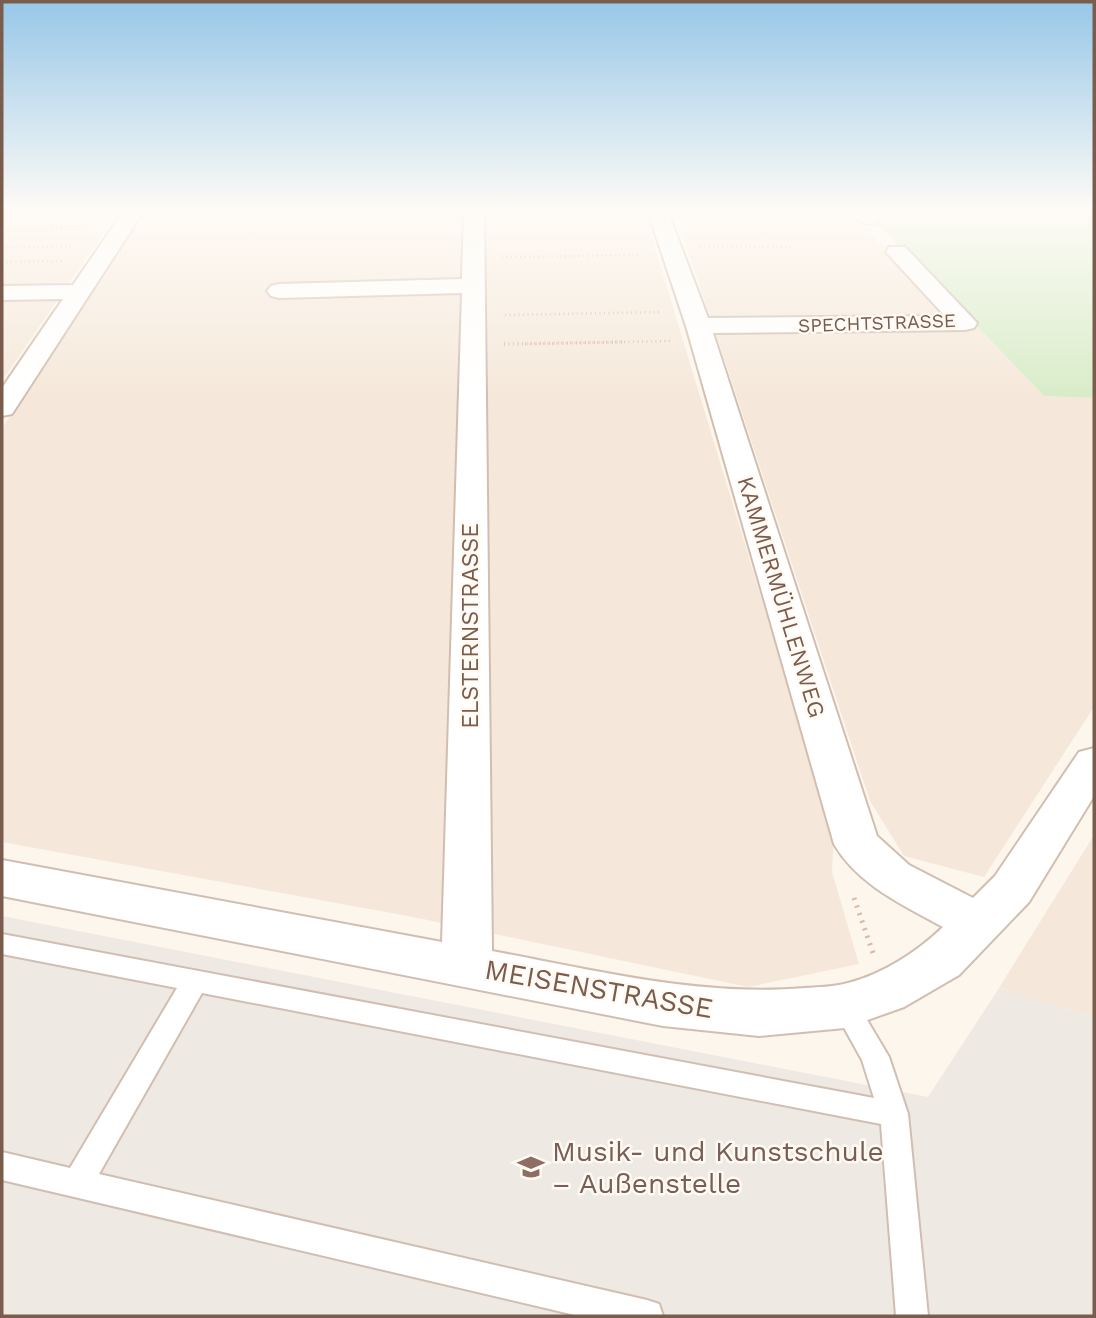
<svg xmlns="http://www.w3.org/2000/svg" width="1096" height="1318" font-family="'Work Sans',sans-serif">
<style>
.residential{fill:#f5e8da}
.industrial{fill:#efe9e4}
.green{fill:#d8ecc9}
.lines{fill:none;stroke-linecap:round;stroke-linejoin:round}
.service-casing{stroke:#d1beb0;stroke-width:4}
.minor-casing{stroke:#d1beb0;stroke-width:4}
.path-far2{stroke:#d9b8a5;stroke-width:2.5;stroke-dasharray:1 3.5;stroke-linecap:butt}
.path-far1{stroke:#d9b8a5;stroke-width:3.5;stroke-dasharray:1 3.5;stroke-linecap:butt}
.path{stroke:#d9b8a5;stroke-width:5;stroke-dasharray:2 6;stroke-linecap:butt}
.service{fill:#fff;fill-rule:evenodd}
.minor{fill:#fff;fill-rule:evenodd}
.labels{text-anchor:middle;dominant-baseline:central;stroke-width:5;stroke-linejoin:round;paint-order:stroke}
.far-street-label{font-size:19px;fill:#7a5c4d;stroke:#fffaf3}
.street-label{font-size:23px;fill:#7a5c4d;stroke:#fffaf3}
.near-street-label{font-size:28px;fill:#7a5c4d;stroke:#fffaf3}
.near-education-label{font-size:28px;fill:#785e54;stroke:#fffaf3;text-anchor:start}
</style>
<rect width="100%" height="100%" fill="#fdf6ec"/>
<!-- residential -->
<g class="residential">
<path d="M2,212H118L2,381Z"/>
<path d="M144,212H644L834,837L832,872L859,964L748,987L413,917L2,842V428Z"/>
<path d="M675,212H850L950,318L711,320Z"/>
<path d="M978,328L1044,396L1094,398V707L984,877L904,856L870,801L715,331Z"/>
<path d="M1094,835V1018L999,988Z"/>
</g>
<!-- industrial -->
<path class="industrial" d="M2,916L928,1097L999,988L1094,1018V1316H2Z"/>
<!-- green -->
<path class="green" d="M1023,212H1094V398L1044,396L871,217Z"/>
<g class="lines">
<!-- service casing -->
<g class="service-casing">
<path id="service" d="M2,934L874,1098L862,1060L832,1006L836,998L845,995L854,998L889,1057L908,1114L928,1316H896L881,1124L202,993L99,1174L647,1300L659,1304L663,1316H579L2,1180V1152L70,1168L177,988L2,954Z"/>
</g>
<!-- minor casing -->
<g class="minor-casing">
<g id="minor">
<path d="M123,212H143L12,414L2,416V388L63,299L2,300V286L73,285Z"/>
<path d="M464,212H484L492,951C595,970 700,997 805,988C819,987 834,987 848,983C883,974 917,952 943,927C903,905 858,885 834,844L686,326L648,212H668L708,318L945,316L886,252L889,247H905L977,323L974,328L965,330L713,333L877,836L909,865L973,898L995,876L1079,752L1094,748V796L1029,902L959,975L904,1007L845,1028L759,1036L663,1026L2,896V860L442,942L462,293L279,298L271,296L267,291L271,286L279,284L462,279Z"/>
<path d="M852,212H874L879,219L876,223C865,226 859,222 852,212Z"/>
</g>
</g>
<!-- path-far2 -->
<g class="path-far2">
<path d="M2,216L99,214"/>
<path d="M2,230L88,228"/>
<path d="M700,246L793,247"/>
<path d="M2,248L74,246"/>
<path d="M502,257L640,255"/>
<path d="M2,262L64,261"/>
<path d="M505,315L661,312"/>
<path d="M525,344L670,341"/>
</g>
<!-- path-far1 -->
<path class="path-far1" d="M504,344L622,342"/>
<!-- path -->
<path class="path" d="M854,898L873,953"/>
<!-- service -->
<use href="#service" class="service"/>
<!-- minor -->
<use href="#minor" class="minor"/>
</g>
<!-- sky -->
<linearGradient id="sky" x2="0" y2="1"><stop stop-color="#97c7e8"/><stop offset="0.53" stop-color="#fefbf6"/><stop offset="1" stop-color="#fefbf6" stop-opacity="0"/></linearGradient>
<rect width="1096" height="397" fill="url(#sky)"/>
<!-- icons -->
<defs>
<g id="school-bare" transform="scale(2.1)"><path d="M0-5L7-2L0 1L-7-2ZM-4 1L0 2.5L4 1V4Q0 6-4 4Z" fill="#8d6e63" stroke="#fffaf3" stroke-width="2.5" paint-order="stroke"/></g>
</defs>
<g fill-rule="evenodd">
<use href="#school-bare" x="531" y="1167"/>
</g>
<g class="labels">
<!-- far-street labels -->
<g class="far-street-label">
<text transform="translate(877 323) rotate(-2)">SPECHTSTRASSE</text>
</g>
<!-- street labels -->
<g class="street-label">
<text transform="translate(781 597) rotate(73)">KAMMERMÜHLENWEG</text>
<text transform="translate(470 626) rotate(-90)">ELSTERNSTRASSE</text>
</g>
<!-- near-street labels -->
<g class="near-street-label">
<text transform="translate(599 989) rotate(10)">MEISENSTRASSE</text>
</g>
<!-- near-education labels -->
<g class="near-education-label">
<text x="552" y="1151">Musik- und Kunstschule<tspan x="552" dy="32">– Außenstelle</tspan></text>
</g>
</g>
<!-- border -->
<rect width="1096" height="1318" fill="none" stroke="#7a5c4d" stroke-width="7"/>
</svg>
